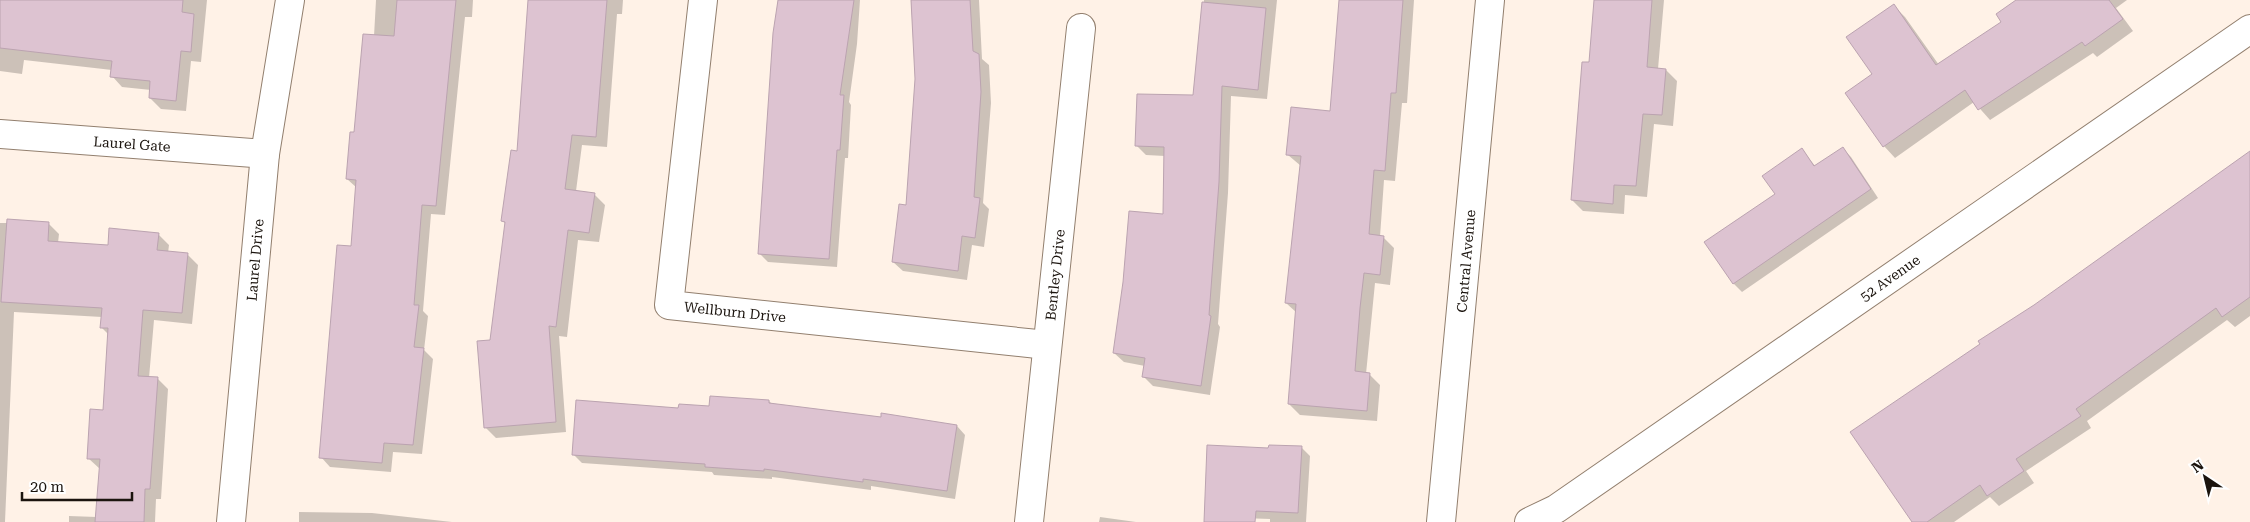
<svg xmlns="http://www.w3.org/2000/svg" width="2250" height="522" font-family="'Roboto Serif',serif">
<style>
.shadow{fill:#0003}
.building{fill:#ddc3d1;stroke:#bba3b0}
.lines{fill:none;stroke-linecap:round;stroke-linejoin:round}
.minor-casing{stroke:#927f6e;stroke-width:30}
.minor{stroke:#fff;stroke-width:28}
.labels{text-anchor:middle;dominant-baseline:central;stroke-width:5;stroke-linejoin:round;paint-order:stroke}
.street-label{font-size:14px;fill:#1b140e;stroke:#fff}
</style>
<rect width="100%" height="100%" fill="#fff2e7"/>
<!-- shadow -->
<g class="shadow">
<path d="M0,0H207L201,62L191,61L186,111L161,109L150,98L151,90L122,87L112,76V70L24,60L22,74L0,71Z"/>
<path d="M376,0H473L472,17H465L445,215L431,214L423,311L428,316L424,350L433,359L422,454L393,452L391,472L330,467L321,457L352,247L357,188L347,179L374,36Z"/>
<path d="M529,0H623L622,14H617L607,147L582,145L576,191L594,194L605,205L599,242L578,240L567,337L559,336L566,432L496,438L485,427L492,341L506,224L503,221L518,152Z"/>
<path d="M778,0H860L857,44L849,102L851,105L848,158H845L837,267L768,262L759,253Z"/>
<path d="M911,0H979L982,59L989,65L991,103L983,203L989,209L984,247L972,245L967,280L903,271L893,262L907,206L916,79Z"/>
<path d="M1204,0H1277L1267,99L1231,96L1228,193L1218,324L1220,327L1210,395L1153,386L1144,377L1145,366L1124,362L1114,353L1164,215L1165,156L1146,155L1136,145L1194,96Z"/>
<path d="M1340,0H1414L1407,103H1402L1395,181L1384,180L1380,237H1383L1394,248L1390,285L1375,283L1366,374H1369L1380,385L1377,421L1300,415L1289,404L1297,313L1286,303L1301,166L1288,155L1331,112Z"/>
<path d="M1596,0H1664L1658,69L1666,70L1677,81L1673,126L1654,124L1647,197L1625,195L1624,214L1583,211L1572,200L1590,64Z"/>
<path d="M2018,0H2127L2116,8L2133,31L2097,57L2093,53L1990,120L1974,102L1895,158L1884,146L1847,93L1874,74L1894,6L1905,17L1939,65L2003,23Z"/>
<path d="M1843,149L1851,157L1878,198L1742,292L1734,284L1706,243L1777,195L1802,150L1816,167Z"/>
<path d="M2250,193V316L2235,327L2227,320L2087,421L2091,428L2026,471L2034,483L1999,506L1990,497L1954,522H1913Z"/>
<path d="M0,223H48L59,234L58,243L109,246L158,234L169,245L168,253L187,254L198,265L192,324L154,320L149,378H157L168,389L161,499H156L155,522H69V516L97,517L100,469L88,458L104,411L109,335L101,327L102,317L14,312L5,522H0Z"/>
<path d="M769,401L773,405L957,426L965,435L955,499L871,486V490L772,477V479L714,475L712,472L582,463L573,454L679,409Z"/>
<path d="M1301,447L1310,456L1306,522H1270V519L1214,517L1270,449Z"/>
<path d="M299,512L372,513L452,522H299Z"/>
<path d="M1100,517L1136,522H1099Z"/>
</g>
<!-- building -->
<g class="building">
<path d="M0,0H183L182,12L194,14L191,52L181,51L176,101L149,98L150,81L110,77L112,61L0,48Z"/>
<path d="M397,0H456L436,206L422,205L414,305H419L414,347L424,348L413,445L384,443L382,463L319,458L337,245L351,246L356,180L346,179L350,132H354L363,34L394,36Z"/>
<path d="M528,0H607L596,137L572,135L565,189L595,193L589,233L568,230L556,327L549,326L556,422L484,428L477,341L490,340L505,222L501,221L511,150L517,151Z"/>
<path d="M778,0H854L840,95H844L840,150H837L829,259L758,254L773,33Z"/>
<path d="M911,0H970L973,51L979,54L981,92L974,197L980,198L975,238L962,236L958,271L892,262L899,204L906,205L915,79Z"/>
<path d="M1339,0H1403L1396,93H1391L1385,171L1374,170L1369,234L1384,236L1380,275L1364,273L1360,308L1355,371L1370,373L1367,411L1288,404L1296,304L1285,303L1301,156L1286,155L1291,107L1330,111Z"/>
<path d="M1594,0H1652L1647,67L1666,69L1662,115L1643,114L1636,186L1614,185L1613,204L1571,200L1582,62H1589Z"/>
<path d="M2016,0H2109L2123,19L2085,46L2082,42L1978,110L1965,90L1883,147L1845,93L1872,74L1846,37L1894,4L1936,65L2001,22L1996,14Z"/>
<path d="M1202,2L1266,8L1258,90L1222,86L1219,182L1209,315L1211,316L1201,386L1142,377L1145,358L1113,353L1123,282L1129,211L1163,214L1164,147L1135,146L1137,94L1193,95Z"/>
<path d="M1843,147L1871,189L1733,284L1704,242L1775,194L1762,176L1802,148L1814,166Z"/>
<path d="M2250,151V297L2222,317L2216,308L2076,409L2081,416L2016,459L2024,471L1987,496L1980,485L1927,522H1912L1850,432L1980,344L1978,341L2034,305Z"/>
<path d="M7,219L49,222L48,241L108,245L109,228L159,233L157,250L188,253L182,313L143,310L138,376L158,377L150,489H145L144,522H95L100,459H87L90,409L103,410L108,328H100L102,308L1,302Z"/>
<path d="M710,396L769,400V403L881,417V413L957,425L947,491L863,479V482L764,469V471L705,467V464L572,455L576,400L678,408L679,404L709,406Z"/>
<path d="M1207,445L1268,448L1269,445L1302,446L1298,513L1256,511L1255,522H1204Z"/>
</g>
<g class="lines">
<!-- minor casing -->
<g class="minor-casing">
<g id="minor">
<path d="M703,0L669,305L1047,345"/>
<path d="M0,134L265,154"/>
<path d="M231,522L265,154L290,0"/>
<path d="M1029,522L1081,28"/>
<path d="M1441,522L1490,0"/>
<path d="M1529,522L1556,509L2250,29"/>
</g>
</g>
<!-- minor -->
<use href="#minor" class="minor"/>
</g>
<g class="labels">
<!-- street labels -->
<g class="street-label">
<text transform="translate(132 144) rotate(4)">Laurel Gate</text>
<text transform="translate(255 260) rotate(-85)">Laurel Drive</text>
<text transform="translate(1466 261) rotate(-85)">Central Avenue</text>
<text transform="translate(1055 275) rotate(-84)">Bentley Drive</text>
<text transform="translate(1890 278) rotate(-35)">52 Avenue</text>
<text transform="translate(735 312) rotate(6)">Wellburn Drive</text>
</g>
</g>
<!-- north arrow -->
<g transform="translate(2205 477) rotate(325)" stroke="#ffffff" stroke-width="4" paint-order="stroke">
<path d="M0-4L9 19L0 12L-9 19Z" fill="#1b140e"/>
<text y="-8" font-size="14" font-weight="bold" text-anchor="middle" fill="#1b140e">N</text>
</g>
<!-- scale -->
<path d="M22 492v8h110v-8" fill="none" stroke="#1b140e" stroke-width="2.5"/>
<text x="30" y="492" font-size="15" fill="#1b140e" stroke="#ffffff" stroke-width="4" paint-order="stroke">20 m</text>
</svg>
